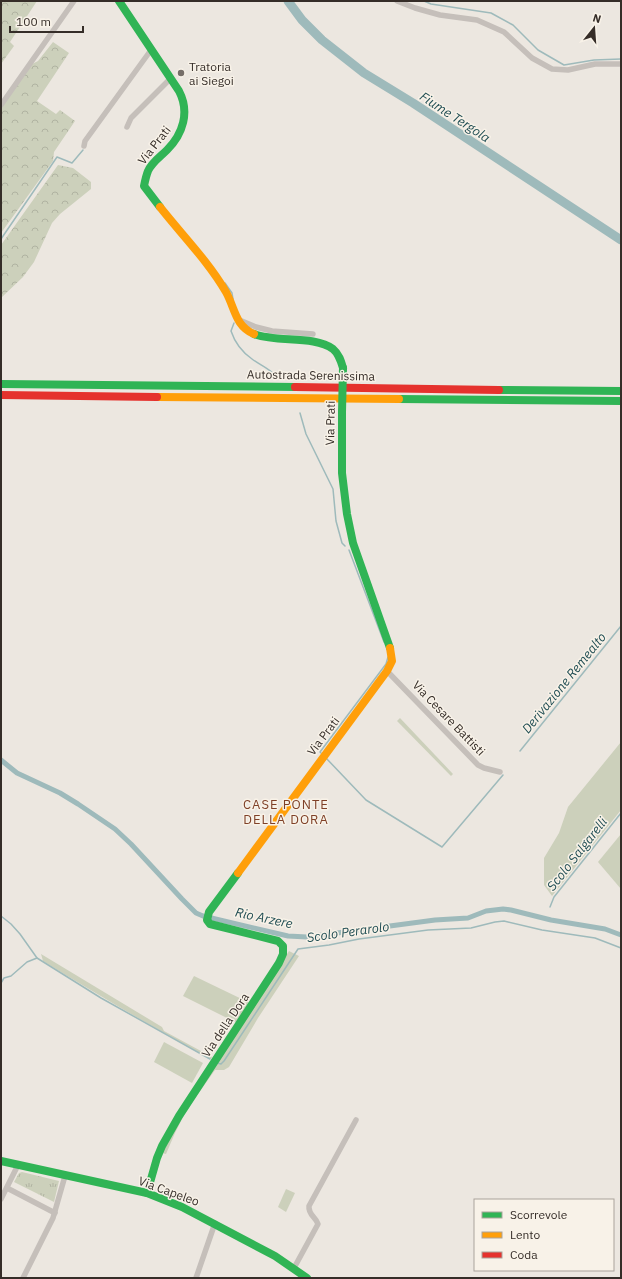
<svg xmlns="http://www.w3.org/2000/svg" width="622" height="1279" font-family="'IBM Plex Sans',sans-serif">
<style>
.green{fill:#ccd0bb}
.forest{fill:url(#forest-crowns)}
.park{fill:url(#park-tufts)}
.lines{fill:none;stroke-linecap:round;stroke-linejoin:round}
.stream{stroke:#9ebabb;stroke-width:1.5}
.canal{stroke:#9ebabb;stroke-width:5}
.river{stroke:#9ebabb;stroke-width:9}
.street{stroke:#c5bfba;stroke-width:5.5}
.fast{stroke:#30b455;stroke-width:8}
.slow{stroke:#ff9f0a;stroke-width:8}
.jam{stroke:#e5322d;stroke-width:8}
.fast-bridge{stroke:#30b455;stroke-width:8}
.poi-dot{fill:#756e68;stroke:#f8f2e8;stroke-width:1.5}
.labels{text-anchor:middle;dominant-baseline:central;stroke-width:3;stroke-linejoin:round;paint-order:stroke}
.poi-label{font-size:12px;fill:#352d28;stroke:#f8f2e8;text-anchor:start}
.street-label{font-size:12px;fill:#352d28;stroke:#f8f2e8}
.water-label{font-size:13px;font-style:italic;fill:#214e54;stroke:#f8f2e8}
.neighbourhood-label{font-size:13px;letter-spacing:1px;fill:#7f4027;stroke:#f8f2e8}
</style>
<defs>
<pattern id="forest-crowns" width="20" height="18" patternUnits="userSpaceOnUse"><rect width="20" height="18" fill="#ccd0bb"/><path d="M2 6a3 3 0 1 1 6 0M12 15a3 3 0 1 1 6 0" fill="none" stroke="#b0b3a1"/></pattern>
<pattern id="park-tufts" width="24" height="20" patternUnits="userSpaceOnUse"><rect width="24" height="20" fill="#ccd0bb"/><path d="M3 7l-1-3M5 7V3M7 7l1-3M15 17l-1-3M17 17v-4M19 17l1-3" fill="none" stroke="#b0b3a1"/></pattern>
</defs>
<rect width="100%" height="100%" fill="#ece7e0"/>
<!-- green -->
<g class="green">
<path d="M400,718L453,774L451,776L397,721Z"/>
<path d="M621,742V810L552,896L544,885V858L559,833L568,807Z"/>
<path d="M621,834V889L598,862Z"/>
<path d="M289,951L299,956L258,1018L229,1067L224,1070H215L186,1111L175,1133L166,1154L162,1153L171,1135Z"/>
<path d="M41,954L162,1027L164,1031L212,1057L211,1059C154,1028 98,995 43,961Z"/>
<path d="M194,976L250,1003L237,1023L183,996Z"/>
<path d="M164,1042L203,1063L192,1083L154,1062Z"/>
<path d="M286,1189L295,1193L286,1212L278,1207Z"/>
</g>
<!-- forest -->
<g class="forest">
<path d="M1,1H37L10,42L14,46L1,64Z"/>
<path d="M53,42L69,53L37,101L56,114L60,110L75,121L54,152L53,161L1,233V108L32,64L38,61Z"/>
<path d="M58,165L73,168L91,182V189L60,214L52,223L34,262L23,277L1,298V245Z"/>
</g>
<!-- park -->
<path class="park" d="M22,1172L59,1181L54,1202L14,1182L19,1173Z"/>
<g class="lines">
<!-- stream -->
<g class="stream">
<path d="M424,1L431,4L491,13L513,25L538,50L564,65L594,60L621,59"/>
<path d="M1,239L57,157L72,163L83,150"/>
<path d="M225,283L232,293L233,299"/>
<path d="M234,323L231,331C235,343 242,352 252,359C260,365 269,368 276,376"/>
<path d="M300,413L306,434L333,489L336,521L342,543L345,546"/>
<path d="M349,550L384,642"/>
<path d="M520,751L621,626"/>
<path d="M321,753L320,752L386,664L388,657"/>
<path d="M326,758L366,800L442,847L503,775"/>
<path d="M550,907L554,897L621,813"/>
<path d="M1,916L11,924L20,934L37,958L101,998L210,1059"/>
<path d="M1,983L4,978L11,976L27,962L37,958"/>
<path d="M217,1063L221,1064L224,1061L298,949L329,945L359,939L428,930L471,928L495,922L504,921L542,930L595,938L621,948"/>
</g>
<!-- canal -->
<path class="canal" d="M1,760L17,773L60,793L78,804L115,829L131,844L182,899L196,913L203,916L288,936L307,937L435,920L468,918L486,911L503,909L511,910L551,920L605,929L621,935"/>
<!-- river -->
<path class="river" d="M288,1L302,20L322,40L364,73L413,103L621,240"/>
<!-- street -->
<g class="street">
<path d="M397,1L415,8L440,15L477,20L504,32L532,58L552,69L568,70L595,64H621"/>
<path d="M1,105L74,1"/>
<path d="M127,127L131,118L170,79"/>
<path d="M84,146L85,141L151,50"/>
<path d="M237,319L256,327L272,331L313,334"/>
<path d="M387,671L478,765L484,768L500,772"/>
<path d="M7,1188L55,1213"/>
<path d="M1,1199L18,1165"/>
<path d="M294,1268L318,1224C316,1217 308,1215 309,1206L356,1120"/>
<path d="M23,1278L53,1218L65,1176"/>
<path d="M196,1278L215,1223"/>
</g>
<!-- fast -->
<g class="fast">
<path d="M119,1L179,91C190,112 183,134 167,150C160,157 152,162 148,171C146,176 145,181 144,186L160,207"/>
<path d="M254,334C276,343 314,335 333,349C339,354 341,361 343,368"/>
<path d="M1,384L295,387"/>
<path d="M499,390L621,391"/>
<path d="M399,399L621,401"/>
<path d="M342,412V473L347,514L353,543L390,648"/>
<path d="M1,1161L147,1193L182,1207L275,1256L307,1278"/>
<path d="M147,1193L157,1158L162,1146L179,1116L279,963L283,954V946L278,941L210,924L207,920L209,912L238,873"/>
</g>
<!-- slow -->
<g class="slow">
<path d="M160,207C182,235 208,261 226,292C235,308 235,326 254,334"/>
<path d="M157,397L399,399"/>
<path d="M238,873L387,671L392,661L390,648"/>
</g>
<!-- jam -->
<g class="jam">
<path d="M295,387L499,390"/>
<path d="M1,395L157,397"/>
</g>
<!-- fast-bridge -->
<path class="fast-bridge" d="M342,412L343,368"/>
</g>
<!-- markers -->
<circle class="poi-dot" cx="181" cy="73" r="4"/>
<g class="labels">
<!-- poi labels -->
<g class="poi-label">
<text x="189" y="66">Tratoria<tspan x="189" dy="14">ai Siegoi</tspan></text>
</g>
<!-- street labels -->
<g class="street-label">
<text transform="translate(154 145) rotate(-52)">Via Prati</text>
<text transform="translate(311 375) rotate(1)">Autostrada Serenissima</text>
<text transform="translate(330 423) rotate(-89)">Via Prati</text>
<text transform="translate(449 718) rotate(46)">Via Cesare Battisti</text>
<text transform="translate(323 736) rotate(-53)">Via Prati</text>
<text transform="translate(225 1025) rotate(-56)">Via della Dora</text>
<text transform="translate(169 1191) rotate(20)">Via Capeleo</text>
</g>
<!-- water labels -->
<g class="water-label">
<text transform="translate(455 117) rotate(33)">Fiume Tergola</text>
<text transform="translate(564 683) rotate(-51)">Derivazione Remealto</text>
<text transform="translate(577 854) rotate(-52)">Scolo Salgarelli</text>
<text transform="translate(264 918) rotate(12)">Rio Arzere</text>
<text transform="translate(348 932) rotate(-8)">Scolo Perarolo</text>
</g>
<!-- neighbourhood labels -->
<g class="neighbourhood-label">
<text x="286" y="804">CASE PONTE<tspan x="286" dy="15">DELLA DORA</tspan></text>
</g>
</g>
<!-- border -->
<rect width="622" height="1279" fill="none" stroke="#352d28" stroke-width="4"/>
<!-- legend -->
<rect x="474" y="1199" width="140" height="72" fill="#f8f2e8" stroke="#aaa39b"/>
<rect x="482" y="1212" width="20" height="6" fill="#30b455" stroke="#aaa39b"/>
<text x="510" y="1219" font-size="12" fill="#352d28">Scorrevole</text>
<rect x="482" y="1232" width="20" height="6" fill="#ff9f0a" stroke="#aaa39b"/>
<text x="510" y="1239" font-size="12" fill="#352d28">Lento</text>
<rect x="482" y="1252" width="20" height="6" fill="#e5322d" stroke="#aaa39b"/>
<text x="510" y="1259" font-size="12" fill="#352d28">Coda</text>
<!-- north arrow -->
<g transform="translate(594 28) rotate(17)" stroke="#f8f2e8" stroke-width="3" paint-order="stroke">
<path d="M0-3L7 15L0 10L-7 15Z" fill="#352d28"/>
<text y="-6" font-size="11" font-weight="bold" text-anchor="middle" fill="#352d28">N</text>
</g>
<!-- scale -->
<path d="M10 26v6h73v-6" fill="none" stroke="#352d28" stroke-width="2"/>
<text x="16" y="26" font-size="12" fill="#352d28" stroke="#f8f2e8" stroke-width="3" paint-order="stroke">100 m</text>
</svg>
